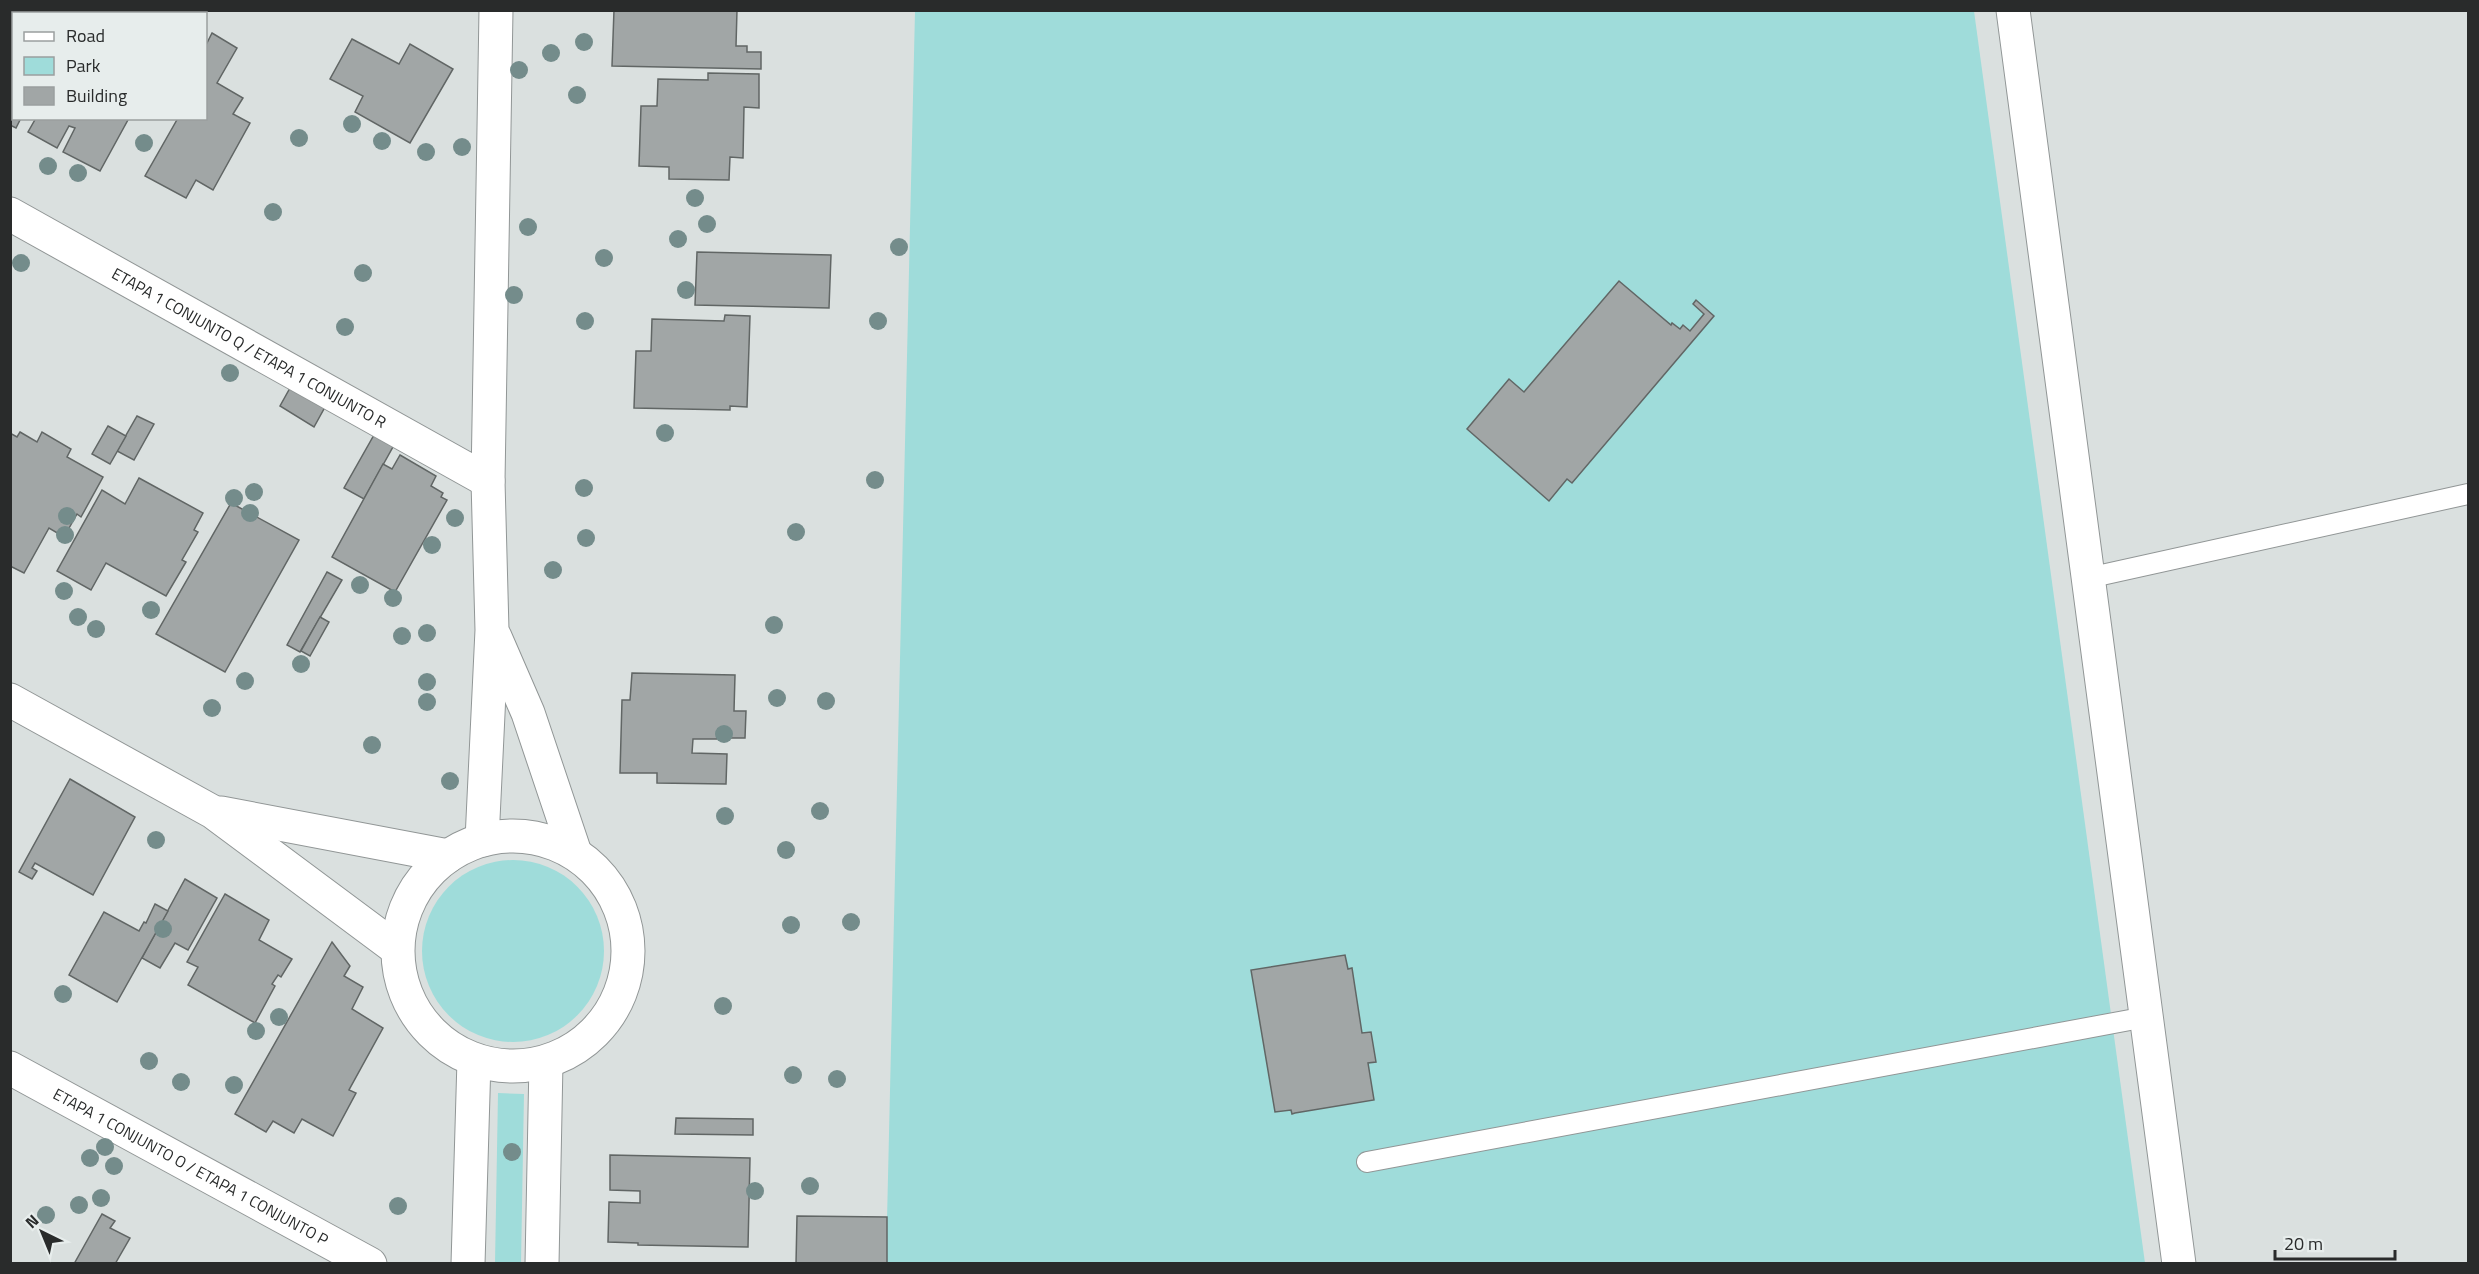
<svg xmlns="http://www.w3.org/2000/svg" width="2479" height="1274" font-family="'Titillium Web',sans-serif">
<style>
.green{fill:#9fdcda}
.building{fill:#a1a6a6;stroke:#616665;stroke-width:1.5}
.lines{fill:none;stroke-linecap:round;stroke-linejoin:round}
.service-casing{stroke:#919696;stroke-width:22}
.minor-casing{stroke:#919696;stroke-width:35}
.tertiary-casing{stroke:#919696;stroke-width:35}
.service{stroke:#fff;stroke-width:20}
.minor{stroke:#fff;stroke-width:33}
.tertiary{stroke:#fff;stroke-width:33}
.tree{fill:#748c8b}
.labels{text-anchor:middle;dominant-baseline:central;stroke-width:6;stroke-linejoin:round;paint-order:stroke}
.street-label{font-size:16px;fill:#292b2b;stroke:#e7edec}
</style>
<rect width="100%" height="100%" fill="#dae0df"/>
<!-- green -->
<g class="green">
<path d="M915,11H1974L2145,1263H886Z"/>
<circle cx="513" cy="951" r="91"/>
<path d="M498,1093L524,1094L521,1263H495Z"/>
</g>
<!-- building -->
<g class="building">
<path d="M614,10H737L736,46H747V52H761V69L612,66Z"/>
<path d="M14,16V118H21L16,128L10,125V20Z"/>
<path d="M212,33L237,48L217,83L243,98L233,114L250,123L213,190L196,180L186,198L145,176L178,118H206V45Z"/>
<path d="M352,39L399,64L410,44L453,69L410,143L355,112L363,96L330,79Z"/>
<path d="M708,73L759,74V108L744,107L743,158L730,157L729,180L669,179V167L639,166L641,106H657L658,79L708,80Z"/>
<path d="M36,118H129L100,171L63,152L75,128L69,126L57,148L28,132Z"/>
<path d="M697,252L831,255L829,308L695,305Z"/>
<path d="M1619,281L1671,325L1672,323L1680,329L1683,325L1690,331L1704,314L1693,304L1696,300L1714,316L1572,483L1567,479L1549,501L1467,429L1509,379L1524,392Z"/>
<path d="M725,315L750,316L747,407L730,406V410L634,408L636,351H651L652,319L724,321Z"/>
<path d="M290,388L325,407L314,427L280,406Z"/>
<path d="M137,416L154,424L134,460L117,451Z"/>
<path d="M108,426L126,436L110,464L92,454Z"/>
<path d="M20,432L37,442L42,432L71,449L67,457L103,477L81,517L77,514L64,537L49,528L24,573L10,566V433L17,437Z"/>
<path d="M374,435L394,445L364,499L344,488Z"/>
<path d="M400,455L436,476L431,486L443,493L441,497L447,500L395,592L332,557L383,464L392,469Z"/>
<path d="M139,478L203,513L194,530L198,532L182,560L186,562L166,596L106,563L91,590L57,571L102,490L125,504Z"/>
<path d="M231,503L299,540L225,672L156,634Z"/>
<path d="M327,572L342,580L300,652L287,645Z"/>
<path d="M320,617L329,622L310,656L301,651Z"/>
<path d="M632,673L735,675L734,711H746L745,738H727V729H718L717,739H693L692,753L727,754L726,784L657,783V773H620L622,700H630Z"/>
<path d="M70,779L135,817L93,895L35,863L32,868L37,871L32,879L19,872Z"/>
<path d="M185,879L217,898L188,950L175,943L160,968L142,958Z"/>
<path d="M225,894L269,920L259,940L292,959L281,977L278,975L272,984L275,986L255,1023L188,985L198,967L187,962Z"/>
<path d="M155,904L168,911L117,1002L69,975L104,912L139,931L144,922L146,923Z"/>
<path d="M332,942L350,966L344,976L363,987L352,1009L383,1028L349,1090L356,1093L333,1136L302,1119L294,1133L273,1121L266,1132L235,1114Z"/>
<path d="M1345,955L1348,969L1352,968L1362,1033L1371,1032L1376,1062L1368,1063L1374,1100L1295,1113L1292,1114L1291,1110L1275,1112L1251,970Z"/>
<path d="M676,1118L753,1119V1135L675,1134Z"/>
<path d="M610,1155L750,1158L748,1247L638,1245V1243L608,1242L609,1202L640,1203V1191L610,1190Z"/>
<path d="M102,1214L115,1221L110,1228L130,1238L115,1264H74Z"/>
<path d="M797,1216L887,1217V1264H796Z"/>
</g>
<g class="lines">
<!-- service casing -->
<g class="service-casing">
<g id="service">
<path d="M2088,578L2468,494"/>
<path d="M1367,1162L2146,1017"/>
</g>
</g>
<!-- minor casing -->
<g class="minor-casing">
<g id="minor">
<path id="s1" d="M10,214L488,481"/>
<path id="s2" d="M10,1068L370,1264"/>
</g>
</g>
<!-- tertiary casing -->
<g class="tertiary-casing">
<g id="tertiary">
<path d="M2013,10L2179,1264"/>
<path d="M495,637L528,713L575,853"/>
<path d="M10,700L213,812L397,949"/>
<path d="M221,813L448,856"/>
<circle cx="513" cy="951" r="115"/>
<path d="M482,840L492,630L488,481L496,10"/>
<path d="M468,1264L474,1060"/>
<path d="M542,1264L546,1062"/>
</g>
</g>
<!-- service -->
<use href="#service" class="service"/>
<!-- minor -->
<use href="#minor" class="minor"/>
<!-- tertiary -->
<use href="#tertiary" class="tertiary"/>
</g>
<!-- trees -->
<g class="tree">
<circle cx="584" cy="42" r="9"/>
<circle cx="551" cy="53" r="9"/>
<circle cx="519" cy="70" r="9"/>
<circle cx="577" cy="95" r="9"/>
<circle cx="352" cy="124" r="9"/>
<circle cx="299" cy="138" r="9"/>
<circle cx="382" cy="141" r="9"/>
<circle cx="144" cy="143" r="9"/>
<circle cx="462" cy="147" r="9"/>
<circle cx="426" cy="152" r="9"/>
<circle cx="48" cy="166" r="9"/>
<circle cx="78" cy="173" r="9"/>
<circle cx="695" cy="198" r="9"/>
<circle cx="273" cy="212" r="9"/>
<circle cx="707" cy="224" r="9"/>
<circle cx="528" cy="227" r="9"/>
<circle cx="678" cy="239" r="9"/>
<circle cx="899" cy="247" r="9"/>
<circle cx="604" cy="258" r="9"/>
<circle cx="21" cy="263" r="9"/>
<circle cx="363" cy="273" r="9"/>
<circle cx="686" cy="290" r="9"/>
<circle cx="514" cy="295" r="9"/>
<circle cx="585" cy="321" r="9"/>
<circle cx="878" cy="321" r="9"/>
<circle cx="345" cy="327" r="9"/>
<circle cx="230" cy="373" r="9"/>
<circle cx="665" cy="433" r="9"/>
<circle cx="875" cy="480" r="9"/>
<circle cx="584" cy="488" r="9"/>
<circle cx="254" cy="492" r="9"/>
<circle cx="234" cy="498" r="9"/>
<circle cx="250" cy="513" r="9"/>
<circle cx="67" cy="516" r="9"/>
<circle cx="455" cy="518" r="9"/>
<circle cx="796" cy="532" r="9"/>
<circle cx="65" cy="535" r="9"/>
<circle cx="586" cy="538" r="9"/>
<circle cx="432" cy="545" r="9"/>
<circle cx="553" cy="570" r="9"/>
<circle cx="360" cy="585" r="9"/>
<circle cx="64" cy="591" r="9"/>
<circle cx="393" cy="598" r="9"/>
<circle cx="151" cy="610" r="9"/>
<circle cx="78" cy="617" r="9"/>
<circle cx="774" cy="625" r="9"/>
<circle cx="96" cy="629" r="9"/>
<circle cx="427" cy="633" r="9"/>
<circle cx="402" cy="636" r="9"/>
<circle cx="301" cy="664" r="9"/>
<circle cx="245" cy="681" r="9"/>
<circle cx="427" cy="682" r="9"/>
<circle cx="777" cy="698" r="9"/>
<circle cx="826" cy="701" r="9"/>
<circle cx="427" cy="702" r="9"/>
<circle cx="212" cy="708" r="9"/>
<circle cx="724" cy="734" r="9"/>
<circle cx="372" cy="745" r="9"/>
<circle cx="450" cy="781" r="9"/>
<circle cx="820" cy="811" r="9"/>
<circle cx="725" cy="816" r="9"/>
<circle cx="156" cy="840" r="9"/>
<circle cx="786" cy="850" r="9"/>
<circle cx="851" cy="922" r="9"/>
<circle cx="791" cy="925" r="9"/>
<circle cx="163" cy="929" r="9"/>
<circle cx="63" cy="994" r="9"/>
<circle cx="723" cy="1006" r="9"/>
<circle cx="279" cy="1017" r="9"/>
<circle cx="256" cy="1031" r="9"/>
<circle cx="149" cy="1061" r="9"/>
<circle cx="793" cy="1075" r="9"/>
<circle cx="837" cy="1079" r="9"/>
<circle cx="181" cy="1082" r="9"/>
<circle cx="234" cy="1085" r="9"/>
<circle cx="105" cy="1147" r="9"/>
<circle cx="512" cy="1152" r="9"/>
<circle cx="90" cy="1158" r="9"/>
<circle cx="114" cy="1166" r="9"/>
<circle cx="810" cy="1186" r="9"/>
<circle cx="755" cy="1191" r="9"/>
<circle cx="101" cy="1198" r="9"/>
<circle cx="79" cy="1205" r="9"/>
<circle cx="398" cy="1206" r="9"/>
<circle cx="46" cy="1215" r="9"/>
</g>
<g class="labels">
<!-- street labels -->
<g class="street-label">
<text stroke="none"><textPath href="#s1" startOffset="274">ETAPA 1 CONJUNTO Q / ETAPA 1 CONJUNTO R</textPath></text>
<text stroke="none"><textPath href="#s2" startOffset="206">ETAPA 1 CONJUNTO O / ETAPA 1 CONJUNTO P</textPath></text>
</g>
</g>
<!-- border -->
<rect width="2479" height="1274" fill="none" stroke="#292b2b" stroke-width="24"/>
<!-- legend -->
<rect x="12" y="12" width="195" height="108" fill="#e7edec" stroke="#9b9f9f" stroke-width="1.5"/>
<rect x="24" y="32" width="30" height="9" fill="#ffffff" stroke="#9b9f9f" stroke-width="1.5"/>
<text x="66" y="42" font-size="18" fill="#292b2b">Road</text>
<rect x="24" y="57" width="30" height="18" fill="#9fdcda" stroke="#9b9f9f" stroke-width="1.5"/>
<text x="66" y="72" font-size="18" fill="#292b2b">Park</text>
<rect x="24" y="87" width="30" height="18" fill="#a1a6a6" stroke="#9b9f9f" stroke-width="1.5"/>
<text x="66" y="102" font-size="18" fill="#292b2b">Building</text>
<!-- north arrow -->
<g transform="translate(42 1232) rotate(317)" stroke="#e7edec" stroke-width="4.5" paint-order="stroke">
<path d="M0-4.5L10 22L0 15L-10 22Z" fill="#292b2b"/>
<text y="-9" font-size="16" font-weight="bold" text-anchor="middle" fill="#292b2b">N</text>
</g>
<!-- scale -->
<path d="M2275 1250v9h120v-9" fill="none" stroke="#292b2b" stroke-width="3"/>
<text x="2284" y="1250" font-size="18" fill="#292b2b" stroke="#e7edec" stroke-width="4.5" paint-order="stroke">20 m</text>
</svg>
